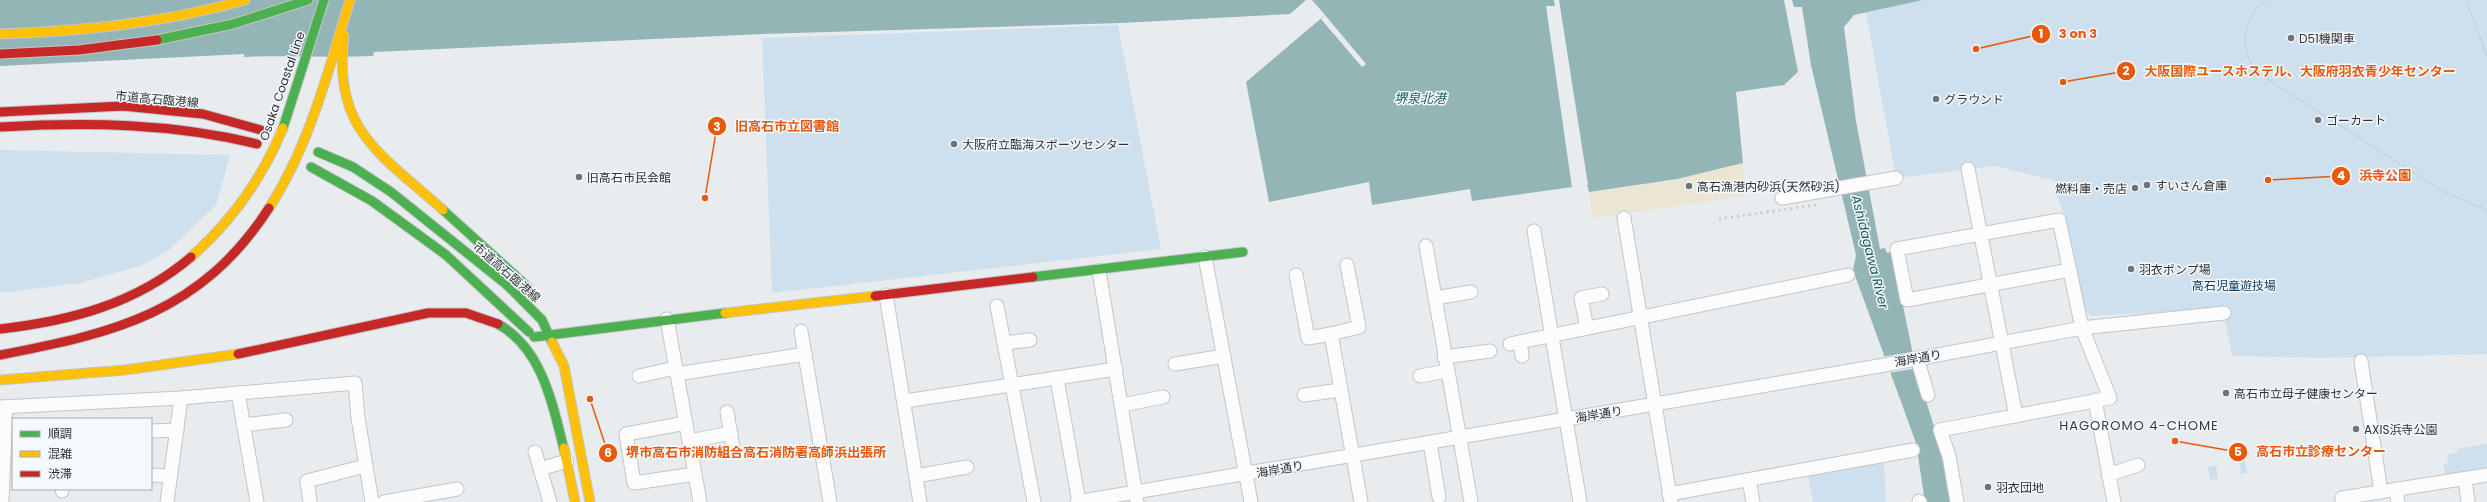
<svg xmlns="http://www.w3.org/2000/svg" width="2487" height="502" font-family="Poppins,'Noto Sans JP',sans-serif">
<style>
.green{fill:#cedfee}
.sand{fill:#ebe6d4}
.water{fill:#94b5b6}
.pier{fill:#e9ecef}
.lines{fill:none;stroke-linecap:round;stroke-linejoin:round}
.street-casing{stroke:#c3c5c7;stroke-width:15}
.fast-casing{stroke:#c3c5c7;stroke-width:11}
.slow-casing{stroke:#c3c5c7;stroke-width:11}
.jam-casing{stroke:#c3c5c7;stroke-width:11}
.street{stroke:#fcfcfd;stroke-width:13}
.fast{stroke:#4caf50;stroke-width:9}
.slow{stroke:#ffc107;stroke-width:9}
.jam{stroke:#c62828;stroke-width:9}
.tram{stroke:#cacbcc;stroke-width:1}
.rail{stroke:#cacbcc;stroke-width:3;stroke-dasharray:2 4;stroke-linecap:butt}
.poi-dot{fill:#707275;stroke:#f4f9fe;stroke-width:1.5}
.labels{text-anchor:middle;dominant-baseline:central;stroke-width:3;stroke-linejoin:round;paint-order:stroke}
.poi-label{font-size:12px;fill:#2f3134;stroke:#f4f9fe;text-anchor:start}
.street-label{font-size:12px;fill:#2f3134;stroke:#f4f9fe}
.park-label{font-size:12px;fill:#0f3f63;stroke:#f4f9fe}
.water-label{font-size:13px;font-style:italic;fill:#1c5d5f;stroke:#f4f9fe}
.neighbourhood-label{font-size:13px;letter-spacing:1px;fill:#353a3f;stroke:#f4f9fe}
.leader{fill:none;stroke:#e8590c;stroke-width:1.5}
.callout-dot{fill:#e8590c;stroke:#f4f9fe;stroke-width:1.5}
.mark-label{font-size:12px;text-anchor:middle;font-weight:bold;fill:#fff}
.callout-label{font-size:13px;text-anchor:middle;font-weight:bold;fill:#e8590c;stroke:#f4f9fe;stroke-width:3;stroke-linejoin:round;paint-order:stroke}
</style>
<rect width="100%" height="100%" fill="#e9ecef"/>
<!-- green -->
<g class="green">
<path d="M1923,0H2487V354L2319,358L2232,356L2223,309L2091,316L2084,309L2065,217L2057,197L2055,181L1996,166L1896,178L1866,13Z"/>
<path d="M1118,25L1161,249L772,293L762,38Z"/>
<path d="M0,150L230,155L216,205L169,250L143,265L80,283L0,293Z"/>
<path d="M2487,444V470L2446,477L2443,464H2448L2447,455L2457,453V449Z"/>
<path d="M2244,457L2247,473L2241,474L2239,458Z"/>
<path d="M1884,463L1886,502H1813L1808,476Z"/>
<path d="M2216,465L2218,479L2210,480L2208,467Z"/>
</g>
<!-- sand -->
<path class="sand" d="M1743,163L1745,196L1592,218L1589,192L1677,179Z"/>
<!-- water -->
<g class="water">
<path d="M0,0H1306L1290,14L1121,23L763,34L374,52L373,56C330,58 287,55 244,57V54L0,66Z"/>
<path d="M1312,0H1923L1854,15L1844,27L1856,121L1880,249L1885,248L1887,253L1892,252L1916,369L1946,465L1952,502H1925L1916,443L1853,270L1856,255L1811,65L1787,87L1784,85L1736,92L1743,163L1677,179L1589,192L1587,185L1472,201L1470,189L1372,205L1369,182L1269,202L1246,82L1325,15Z"/>
</g>
<!-- pier -->
<g class="pier">
<path d="M1554,0H1559L1588,185L1572,188L1546,6H1555Z"/>
<path d="M1784,0H1792L1794,7H1802L1811,65L1787,87L1784,85L1798,72Z"/>
<path d="M1325,15L1366,64L1362,67L1321,19Z"/>
<path d="M1913,349L1918,368L1888,373L1881,357L1912,352Z"/>
</g>
<g class="lines">
<!-- street casing -->
<g class="street-casing">
<g id="street">
<path d="M1968,169L2016,416"/>
<path d="M1782,198L1896,178"/>
<path d="M1624,218L1671,502"/>
<path d="M1534,231L1580,502"/>
<path d="M1426,246L1471,502"/>
<path d="M1205,257L1251,502"/>
<path d="M1347,265L1359,327L1331,334L1361,502"/>
<path d="M1099,271L1137,502"/>
<path d="M1296,275L1308,338L1331,334"/>
<path d="M886,295L920,502"/>
<path d="M1435,298L1471,292"/>
<path d="M997,306L1034,502"/>
<path d="M667,319L700,502"/>
<path d="M1587,328L1581,298L1602,294"/>
<path d="M801,331L830,502"/>
<path d="M1520,342L1522,356"/>
<path d="M1004,343L1030,340"/>
<path d="M1510,344L1848,275"/>
<path d="M1444,357L1490,351"/>
<path d="M1917,358L1928,395"/>
<path d="M2361,361L2381,492"/>
<path d="M1175,364L1224,356"/>
<path d="M677,374L805,354"/>
<path d="M639,376L675,368"/>
<path d="M1420,376L1447,371"/>
<path d="M1057,379L1079,502"/>
<path d="M238,393L257,502"/>
<path d="M1304,395L1340,390"/>
<path d="M2095,400L2114,502"/>
<path d="M905,401L1116,369"/>
<path d="M1122,405L1163,397"/>
<path d="M0,407L181,398L355,383L358,418L372,502"/>
<path d="M727,412L733,448"/>
<path d="M686,423L626,434L634,483L695,474"/>
<path d="M243,425L286,420"/>
<path d="M151,431L177,430"/>
<path d="M689,441L731,433"/>
<path d="M1430,443L1439,497"/>
<path d="M535,452L550,502"/>
<path d="M540,469L567,461"/>
<path d="M151,475L170,476"/>
<path d="M2108,475L2138,465"/>
<path d="M916,476L967,467"/>
<path d="M2465,479L2468,502"/>
<path d="M1749,480L1753,502"/>
<path d="M2396,489L2398,502"/>
<path d="M62,491V489"/>
<path d="M1669,494L1913,450"/>
<path d="M1919,501L1920,502"/>
<path d="M2,502L6,407"/>
<path d="M167,502L181,398"/>
<path d="M310,502L307,481L365,466"/>
<path d="M384,502L457,489"/>
<path d="M1077,502L1879,366L2082,328L2224,313"/>
<path d="M1957,502L1949,456L1940,430L2110,398L2082,328L2059,220L1897,249L1907,300L2070,270"/>
<path d="M2342,502V498L2487,475"/>
</g>
</g>
<!-- fast casing -->
<g class="fast-casing">
<g id="fast">
<path d="M157,40L233,24L308,0"/>
<path d="M283,128L324,0"/>
<path d="M318,152L353,167L391,192L507,285L542,320L552,342"/>
<path d="M311,167L372,201L446,255L529,332"/>
<path d="M443,210L528,287"/>
<path d="M1033,277L1243,252"/>
<path d="M498,324C546,351 554,413 567,461"/>
<path d="M534,337L725,313"/>
</g>
</g>
<!-- slow casing -->
<g class="slow-casing">
<g id="slow">
<path d="M0,34C83,31 165,23 245,0"/>
<path d="M344,36C332,130 381,154 443,210"/>
<path d="M269,208C310,145 328,71 350,0"/>
<path d="M191,257C232,221 262,179 283,128"/>
<path d="M725,313L875,296"/>
<path d="M552,342L564,366L590,502"/>
<path d="M0,380L125,370L238,354"/>
<path d="M564,448L575,502"/>
</g>
</g>
<!-- jam casing -->
<g class="jam-casing">
<g id="jam">
<path d="M0,54L79,50L157,40"/>
<path d="M0,112L123,106L203,114L261,130"/>
<path d="M0,127C87,122 172,123 257,144"/>
<path d="M875,296L1033,277"/>
<path d="M0,329C70,321 136,304 191,257"/>
<path d="M238,354L428,313H466L498,324"/>
<path d="M0,355C115,333 201,313 269,208"/>
</g>
</g>
<!-- street -->
<use href="#street" class="street"/>
<!-- fast -->
<use href="#fast" class="fast"/>
<!-- slow -->
<use href="#slow" class="slow"/>
<!-- jam -->
<use href="#jam" class="jam"/>
<!-- tram -->
<g class="tram">
<path d="M2267,0C2241,15 2238,53 2259,74L2444,192L2487,210"/>
<path d="M2466,0L2487,56"/>
</g>
<!-- rail -->
<path class="rail" d="M1719,219L1816,205"/>
</g>
<!-- markers -->
<g class="poi-dot">
<circle cx="2291" cy="38" r="4"/>
<circle cx="1936" cy="99" r="4"/>
<circle cx="2318" cy="120" r="4"/>
<circle cx="954" cy="144" r="4"/>
<circle cx="579" cy="177" r="4"/>
<circle cx="2147" cy="185" r="4"/>
<circle cx="1689" cy="186" r="4"/>
<circle cx="2135" cy="188" r="4"/>
<circle cx="2131" cy="269" r="4"/>
<circle cx="2226" cy="393" r="4"/>
<circle cx="2356" cy="429" r="4"/>
<circle cx="1988" cy="487" r="4"/>
</g>
<g class="labels">
<!-- poi labels -->
<g class="poi-label">
<text x="2299" y="38">D51機関車</text>
<text x="1944" y="99">グラウンド</text>
<text x="2326" y="120">ゴーカート</text>
<text x="962" y="144">大阪府立臨海スポーツセンター</text>
<text x="587" y="177">旧高石市民会館</text>
<text x="2155" y="185">すいさん倉庫</text>
<text x="1697" y="186">高石漁港内砂浜(天然砂浜)</text>
<text x="2127" y="188" text-anchor="end">燃料庫・売店</text>
<text x="2139" y="269">羽衣ポンプ場</text>
<text x="2234" y="393">高石市立母子健康センター</text>
<text x="2364" y="429">AXIS浜寺公園</text>
<text x="1996" y="487">羽衣団地</text>
</g>
<!-- street labels -->
<g class="street-label">
<text transform="translate(282 86) rotate(-71)">Osaka Coastal Line</text>
<text transform="translate(157 99) rotate(5)">市道高石臨港線</text>
<text transform="translate(507 272) rotate(41)">市道高石臨港線</text>
<text transform="translate(1918 358) rotate(-10)">海岸通り</text>
<text transform="translate(1599 414) rotate(-9)">海岸通り</text>
<text transform="translate(1280 469) rotate(-10)">海岸通り</text>
</g>
<!-- park labels -->
<g class="park-label">
<text x="2234" y="285">高石児童遊技場</text>
</g>
<!-- water labels -->
<g class="water-label">
<text x="1420" y="98">堺泉北港</text>
<text transform="translate(1870 252) rotate(76)">Ashidagawa River</text>
</g>
<!-- neighbourhood labels -->
<g class="neighbourhood-label">
<text x="2139" y="425">HAGOROMO 4-CHOME</text>
</g>
</g>
<!-- callouts -->
<path class="leader" d="M1976 49L2041 34M2063 82L2126 71M705 198L717 126M2268 180L2341 176M2175 441L2238 452M590 399L608 453"/>
<g class="callout-dot">
<circle cx="1976" cy="49" r="4"/>
<circle cx="2063" cy="82" r="4"/>
<circle cx="705" cy="198" r="4"/>
<circle cx="2268" cy="180" r="4"/>
<circle cx="2175" cy="441" r="4"/>
<circle cx="590" cy="399" r="4"/>
<circle cx="2041" cy="34" r="10"/>
<circle cx="2126" cy="71" r="10"/>
<circle cx="717" cy="126" r="10"/>
<circle cx="2341" cy="176" r="10"/>
<circle cx="2238" cy="452" r="10"/>
<circle cx="608" cy="453" r="10"/>
</g>
<g class="mark-label">
<text x="2041" y="38">1</text>
<text x="2126" y="75">2</text>
<text x="717" y="131">3</text>
<text x="2341" y="180">4</text>
<text x="2238" y="456">5</text>
<text x="608" y="457">6</text>
</g>
<g class="callout-label">
<text x="2078" y="38">3 on 3</text>
<text x="2300" y="76">大阪国際ユースホステル、大阪府羽衣青少年センター</text>
<text x="787" y="131">旧高石市立図書館</text>
<text x="2385" y="180">浜寺公園</text>
<text x="2321" y="456">高石市立診療センター</text>
<text x="756" y="457">堺市高石市消防組合高石消防署高師浜出張所</text>
</g>
<!-- legend -->
<rect x="12" y="418" width="140" height="72" fill="#f4f9fe" stroke="#a5a9ad"/>
<rect x="20" y="431" width="20" height="6" fill="#4caf50" stroke="#a5a9ad"/>
<text x="48" y="438" font-size="12" fill="#2f3134">順調</text>
<rect x="20" y="451" width="20" height="6" fill="#ffc107" stroke="#a5a9ad"/>
<text x="48" y="458" font-size="12" fill="#2f3134">混雑</text>
<rect x="20" y="471" width="20" height="6" fill="#c62828" stroke="#a5a9ad"/>
<text x="48" y="478" font-size="12" fill="#2f3134">渋滞</text>
</svg>
